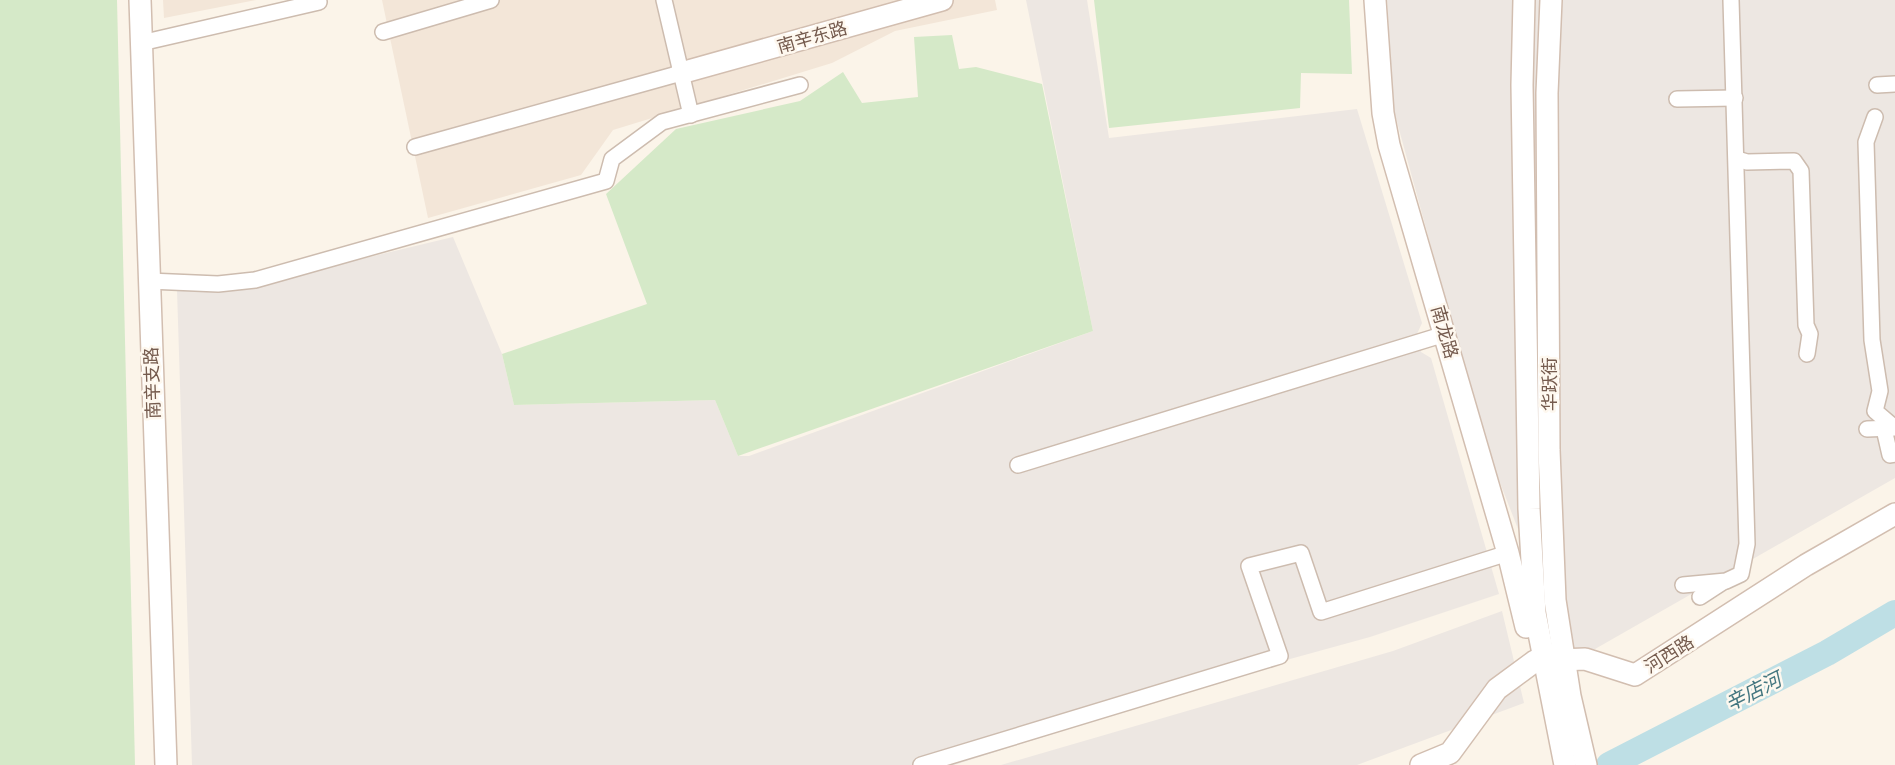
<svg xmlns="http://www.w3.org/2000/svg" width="1895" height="765" font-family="Mulish,'Noto Sans SC',sans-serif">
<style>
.residential{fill:#f3e6d8}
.industrial{fill:#ede7e2}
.green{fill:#d5e9c8}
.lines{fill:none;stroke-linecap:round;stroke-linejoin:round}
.river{stroke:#bedfe5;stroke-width:26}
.street-casing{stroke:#cdbcaf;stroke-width:18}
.secondary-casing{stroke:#d2beb0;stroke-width:24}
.street{stroke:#fff;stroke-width:15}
.secondary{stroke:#fff;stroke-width:21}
.labels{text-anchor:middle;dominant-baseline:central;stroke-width:5;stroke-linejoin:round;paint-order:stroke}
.street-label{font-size:18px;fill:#755b4e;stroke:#fef8ef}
.water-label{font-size:20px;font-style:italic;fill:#457780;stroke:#fef8ef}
</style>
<rect width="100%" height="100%" fill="#fbf4e9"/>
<!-- residential -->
<g class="residential">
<path d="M163,0H256L164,18Z"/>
<path d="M382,0H995L997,10L895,31L832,63L613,130L581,175L428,218Z"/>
</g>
<!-- industrial -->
<g class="industrial">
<path d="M1026,0H1087L1109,138L1357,109L1422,323L1417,334L1421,352L1431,358L1499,594L1370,637L1290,659L954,765H192L177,290L307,272L453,237L502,354L514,405L715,400L738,456H749L1093,331Z"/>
<path d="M1387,0H1895V478L1595,649L1545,652L1518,529L1485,444L1394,111Z"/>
<path d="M1502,611L1524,703L1357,765H1001L1393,651Z"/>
</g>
<!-- green -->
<g class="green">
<path d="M0,0H117L135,765H0Z"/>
<path d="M1094,0H1349L1352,74L1301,73L1300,108L1109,128Z"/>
<path d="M952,35L959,69L976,67L1042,84L1093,331L738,456L715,400L514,405L502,354L647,304L606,194L676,129L800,101L843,72L862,103L918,97L914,37Z"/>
</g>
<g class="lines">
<!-- river -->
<path class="river" d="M1609,765L1827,653L1895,613"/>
<!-- street casing -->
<g class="street-casing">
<g id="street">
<path d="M664,0L691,115"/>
<path d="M383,32L491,0"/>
<path d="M141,43L319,2"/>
<path d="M1877,85L1895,84"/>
<path d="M1677,99L1735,98"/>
<path d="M1875,117L1866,142L1872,340L1880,391L1875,411L1895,428"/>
<path d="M415,147L681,73"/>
<path d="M1737,159L1747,162L1794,161L1801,171L1806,325L1810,334L1807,354"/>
<path d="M149,281L218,284L255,280L606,181L612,159L662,122L800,85"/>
<path d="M1867,429L1892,428"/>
<path d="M1884,429L1890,455L1895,454"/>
<path d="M1018,465L1445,334"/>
<path d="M1683,585L1726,581L1741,574L1747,544L1731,0"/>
<path d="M1700,597L1723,582"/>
<path d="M921,765L1280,656L1249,566L1301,553L1321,612L1508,553"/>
</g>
</g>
<!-- secondary casing -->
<g class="secondary-casing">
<g id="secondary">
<path d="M140,0L166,765"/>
<path d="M1375,0L1383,113L1389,145L1508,553L1526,627"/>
<path d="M1524,0L1522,85L1529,509L1535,613L1565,765"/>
<path d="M1551,0L1547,93L1549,450L1555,600L1570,696L1586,765"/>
<path d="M681,73L942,0"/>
<path d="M1421,765L1450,753L1497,689L1535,661L1585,659L1635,675L1806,565L1895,514"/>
</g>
</g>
<!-- street -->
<use href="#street" class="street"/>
<!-- secondary -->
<use href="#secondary" class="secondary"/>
</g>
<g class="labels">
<!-- street labels -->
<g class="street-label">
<text transform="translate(812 37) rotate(-16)">南辛东路</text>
<text transform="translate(1445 332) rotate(74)">南龙路</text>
<text transform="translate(152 383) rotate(-92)">南辛支路</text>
<text transform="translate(1549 384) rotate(-90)">华跃街</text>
<text transform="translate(1669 654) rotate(-32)">河西路</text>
</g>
<!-- water labels -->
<g class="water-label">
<text transform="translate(1753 691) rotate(-27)">辛店河</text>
</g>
</g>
</svg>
